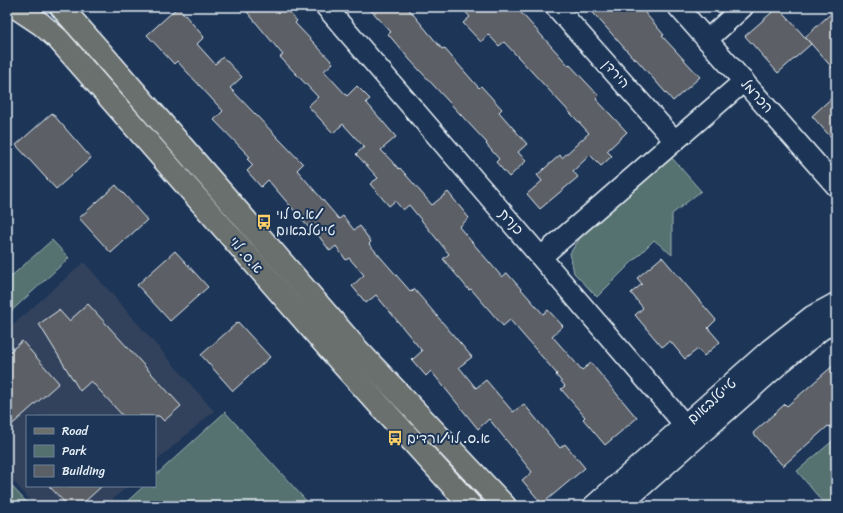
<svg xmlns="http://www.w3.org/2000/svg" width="843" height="513" font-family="Sriracha,'Playpen Sans Hebrew',sans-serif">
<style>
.built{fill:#30425c}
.green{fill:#55716f;stroke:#9eb1b4}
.building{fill:#5b6066;stroke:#e8f1f8}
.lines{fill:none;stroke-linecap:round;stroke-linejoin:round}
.minor-casing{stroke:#e8f1f8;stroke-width:23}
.major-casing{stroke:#e8f1f8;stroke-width:25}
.minor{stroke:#1d3557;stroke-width:20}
.major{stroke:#6b706d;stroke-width:22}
.labels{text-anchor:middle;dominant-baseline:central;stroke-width:4;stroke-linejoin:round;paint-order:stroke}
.street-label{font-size:14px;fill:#e8f1f8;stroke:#1d3557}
.poi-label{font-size:14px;fill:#e8f1f8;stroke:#1d3557;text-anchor:start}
</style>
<rect width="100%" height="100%" fill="#1d3557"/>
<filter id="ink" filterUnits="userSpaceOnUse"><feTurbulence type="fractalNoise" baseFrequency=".025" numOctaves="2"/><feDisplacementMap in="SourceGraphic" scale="8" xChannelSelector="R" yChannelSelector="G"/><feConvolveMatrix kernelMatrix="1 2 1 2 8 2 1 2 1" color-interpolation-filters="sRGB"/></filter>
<g filter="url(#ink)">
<!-- built -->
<path class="built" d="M84,262L214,411L155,462V416H27V486H128L105,506H35L7,474V330Z"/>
<!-- green -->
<g class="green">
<path d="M672,158L701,191L672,214V255L654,240L597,297L574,273L570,253L580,238Z"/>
<path d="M52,240L69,258L7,315V280Z"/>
<path d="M225,412L311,506H122L144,486H155V476Z"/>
<path d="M836,438V506H826L797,471Z"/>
<path d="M7,481L30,506H7Z"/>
</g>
<!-- building -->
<g class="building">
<path d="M178,7L204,37L197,44L215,64L223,57L242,77L230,88L303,164L297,170L339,219L343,216L354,230L360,226L371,242L369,244L411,292L414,289L472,357L459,367L476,388L486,380L513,412L524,404L560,448L565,444L585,468L542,504L522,480L532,472L489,419L478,429L431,371L426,376L412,360L422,351L376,295L366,303L352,286L364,275L349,258L346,260L336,246L330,251L312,227L310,229L268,180L261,187L247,171L253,165L247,159L250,157L214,120L223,111L177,61L174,64L147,35Z"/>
<path d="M243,7H284L297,21L295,23L333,63L324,71L347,96L357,86L370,99L366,102L396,137L381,150L399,169L400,168L432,205L448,192L469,218L459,227L502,277L507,273L543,314L548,310L563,326L552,336L582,370L591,363L637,418L605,445L583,419L585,417L561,389L565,386L556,375L557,374L510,320L503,326L471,289L469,290L443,259L449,254L409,205L403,210L395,201L389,206L370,184L378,178L356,154L364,147L343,124L333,133L308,106L318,97L280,57L283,55Z"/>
<path d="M368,7H407L442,49L444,48L479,88L481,86L502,109L499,112L527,144L518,152L526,161L509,177L496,162L499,159L486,144L487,143L410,60L388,34L391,32Z"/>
<path d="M461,7H516L569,66L570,65L599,96L596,99L627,132L607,151L612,156L601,166L590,155L573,171L578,177L540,209L527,194L542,181L537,175L560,155L562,158L589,133L504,42L499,46L488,34L481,42L463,23L470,17Z"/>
<path d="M588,7H640L664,35L662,36L700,77L673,101L636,59L635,60Z"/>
<path d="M778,7L811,44L778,73L745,36Z"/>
<path d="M836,9V72L805,37Z"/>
<path d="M836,94V143L812,116Z"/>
<path d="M52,113L91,158L56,189L16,145Z"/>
<path d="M116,185L147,220L111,253L79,218Z"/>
<path d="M175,251L208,287L170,321L137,285Z"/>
<path d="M662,257L716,320L708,328L720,342L704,356L698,349L685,359L670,341L662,347L635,315L643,308L631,293L642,284L637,278Z"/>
<path d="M88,304L181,406L164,421L159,416H123L91,381L80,391L39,324L59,310L69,321Z"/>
<path d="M238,322L270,357L233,391L201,355Z"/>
<path d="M22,341L59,383L7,429V354Z"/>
<path d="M836,363V421L830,427L828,426L783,466L753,433L785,404L787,406Z"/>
<path d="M49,486H102L80,506H68Z"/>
</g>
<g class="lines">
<!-- minor casing -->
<g class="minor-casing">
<g id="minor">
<path d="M326,7L696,438"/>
<path d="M556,7L675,141"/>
<path d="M678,7L836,186"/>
<path d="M707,40L743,7"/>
<path d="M541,257L744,81"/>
<path d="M593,506L770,349L812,316L836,303"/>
<path d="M620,506L782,362L821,330L836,322"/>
</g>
</g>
<!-- major casing -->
<g class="major-casing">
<g id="major">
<path d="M61,7L99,50L357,349L505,506"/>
<path d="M17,8L41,24L58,39L344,366L471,506"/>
</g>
</g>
<!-- minor -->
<use href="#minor" class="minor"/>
<!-- major -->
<use href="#major" class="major"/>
</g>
</g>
<!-- icons -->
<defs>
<g id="bus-bare" transform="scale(1.2)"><path d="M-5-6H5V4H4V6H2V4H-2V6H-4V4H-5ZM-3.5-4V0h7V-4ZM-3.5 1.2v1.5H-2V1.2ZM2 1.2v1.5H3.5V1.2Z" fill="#ffd166" stroke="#1d3557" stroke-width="2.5" paint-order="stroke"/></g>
</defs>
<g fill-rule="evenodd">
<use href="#bus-bare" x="264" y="222"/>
<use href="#bus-bare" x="395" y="438"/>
</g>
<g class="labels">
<!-- street labels -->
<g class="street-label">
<text transform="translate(616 74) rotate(48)">הירדן</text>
<text transform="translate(757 96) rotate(48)">הכרמל</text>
<text transform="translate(511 222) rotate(49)">כנרת</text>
<text transform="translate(246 255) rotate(49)">א.ס. לוי</text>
<text transform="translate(712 401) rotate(-42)">טייטלבאום</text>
</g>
<!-- poi labels -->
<g class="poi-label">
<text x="276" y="214">א.ס לוי/<tspan x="276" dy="16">טייטלבאום</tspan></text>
<text x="407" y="438">א.ס. לוי/ורדים</text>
</g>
</g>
<!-- margin -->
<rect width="843" height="513" fill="none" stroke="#1d3557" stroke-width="24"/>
<rect x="12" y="12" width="819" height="489" fill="none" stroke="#e8f1f8" stroke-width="1.5" filter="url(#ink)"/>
<!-- legend -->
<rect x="26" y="415" width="130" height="72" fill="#1d3557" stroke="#6e8097"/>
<rect x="34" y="428" width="20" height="6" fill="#6b706d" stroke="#6e8097"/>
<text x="62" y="435" font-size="12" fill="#e8f1f8">Road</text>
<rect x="34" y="445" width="20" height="12" fill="#55716f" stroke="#6e8097"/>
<text x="62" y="455" font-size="12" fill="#e8f1f8">Park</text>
<rect x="34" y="465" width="20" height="12" fill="#5b6066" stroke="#6e8097"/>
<text x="62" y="475" font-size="12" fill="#e8f1f8">Building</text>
</svg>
